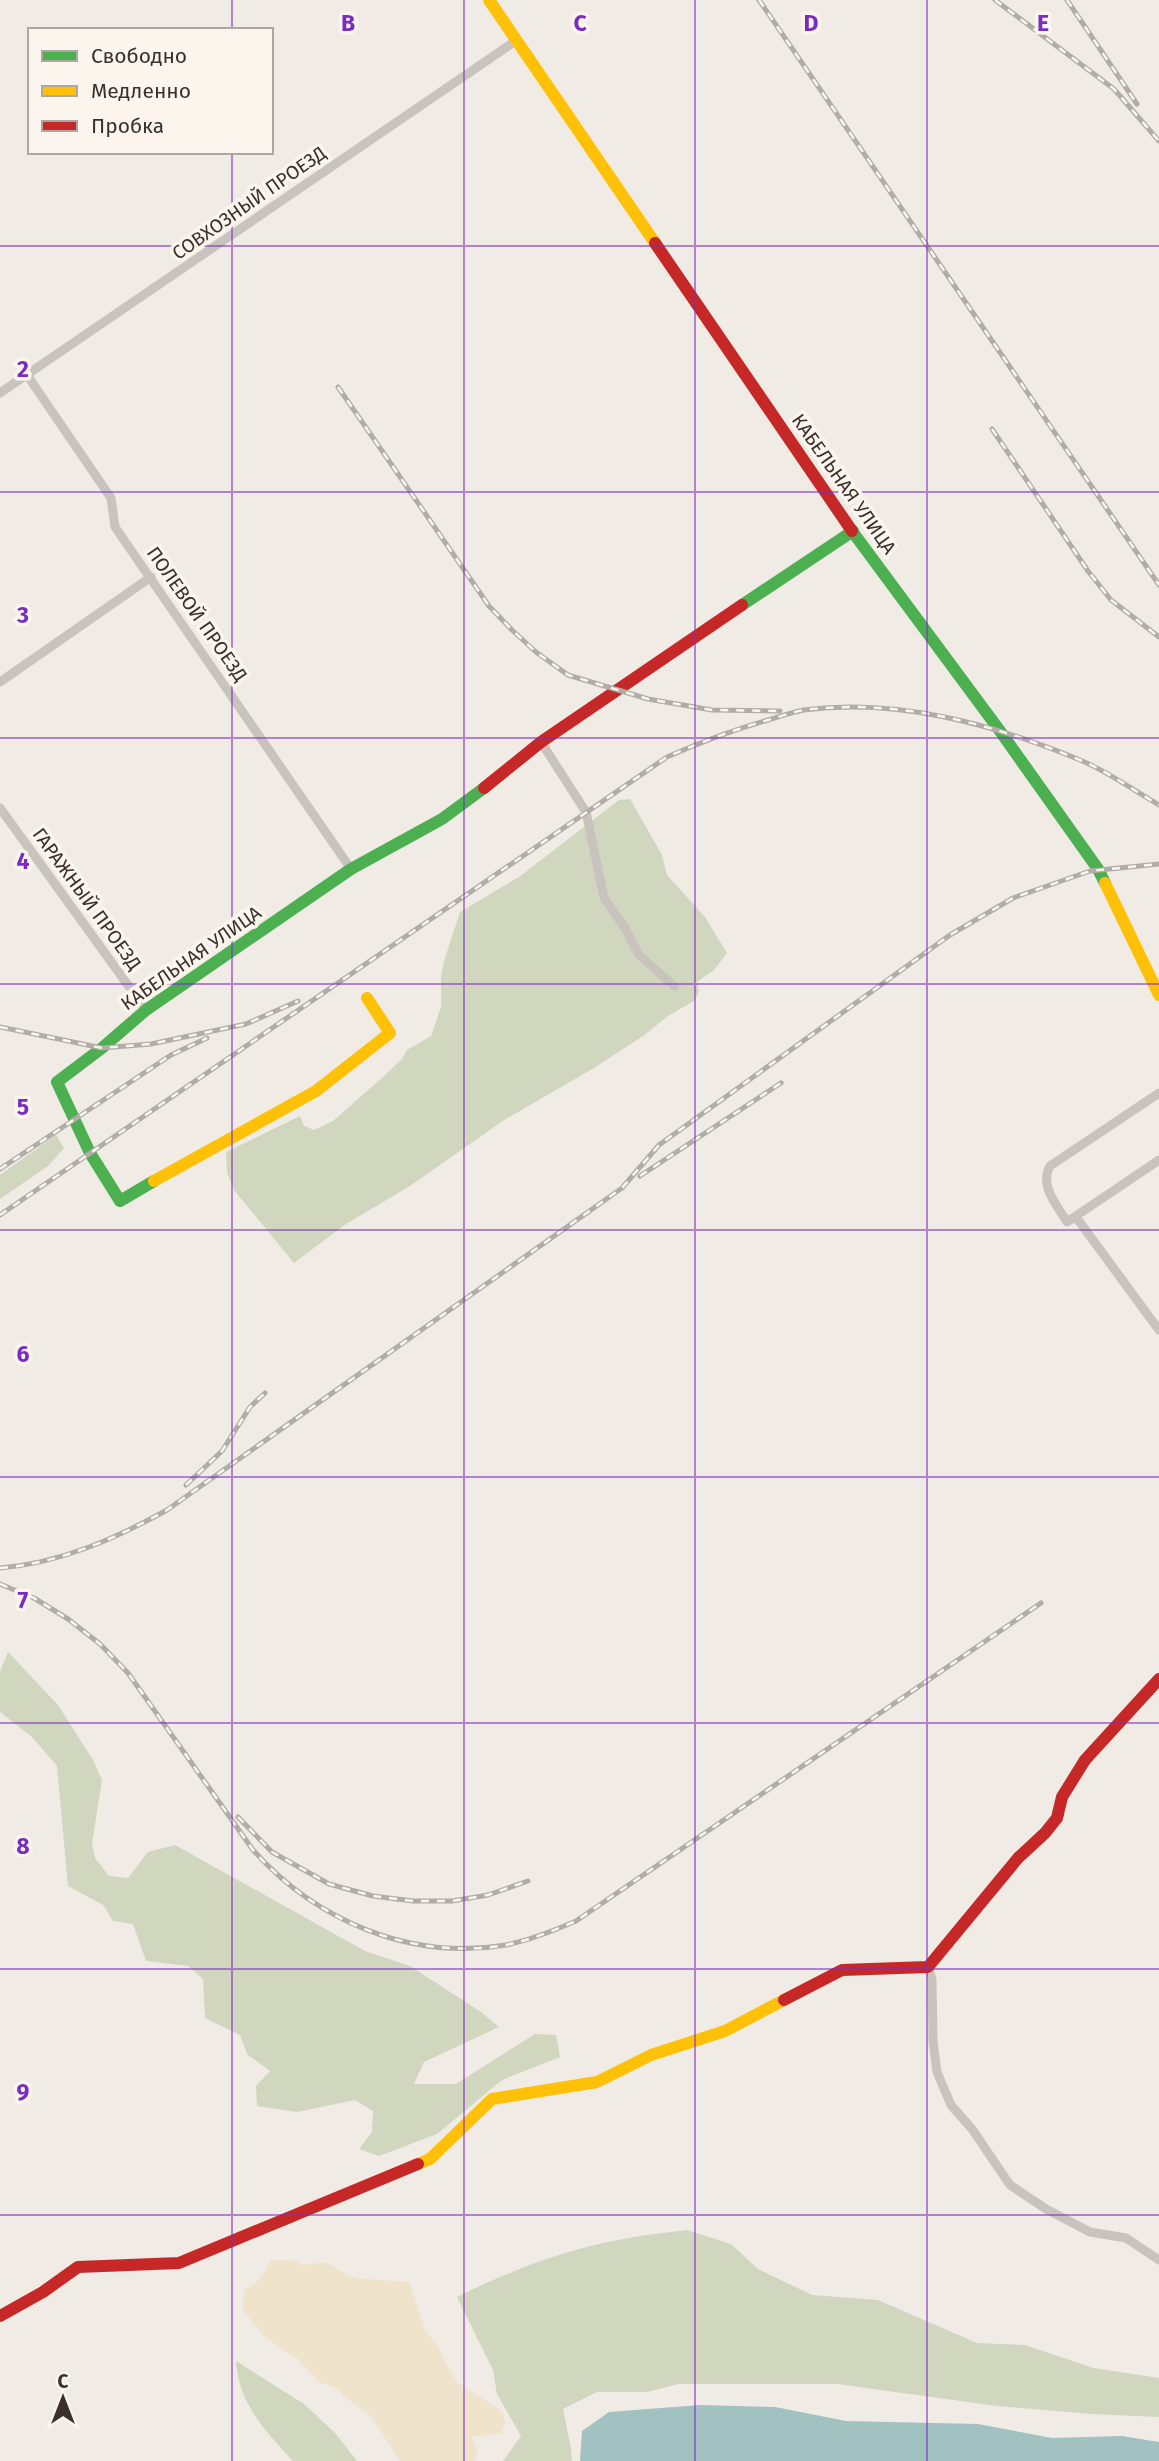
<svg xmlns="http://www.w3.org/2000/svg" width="1159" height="2461" font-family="'Fira Sans',sans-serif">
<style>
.green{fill:#d1d6bf}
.sand{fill:#efe3cc}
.water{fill:#a1c2c1}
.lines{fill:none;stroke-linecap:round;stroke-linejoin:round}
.street{stroke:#c9c3be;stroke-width:9}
.fast{stroke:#4caf50;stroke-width:12}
.slow{stroke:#ffc107;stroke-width:12}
.jam{stroke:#c62828;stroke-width:12}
.rail-casing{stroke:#b1aca8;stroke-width:5}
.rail{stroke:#fbf5ee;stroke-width:2.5;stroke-dasharray:8;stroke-linecap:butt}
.grid{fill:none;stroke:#7b2cbf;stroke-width:2;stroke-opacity:0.55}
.labels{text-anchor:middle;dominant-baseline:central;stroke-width:7;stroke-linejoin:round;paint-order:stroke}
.street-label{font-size:19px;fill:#3b302b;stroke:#fbf5ee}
.grid-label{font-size:23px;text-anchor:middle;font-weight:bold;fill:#7b2cbf;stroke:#fbf5ee;stroke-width:7;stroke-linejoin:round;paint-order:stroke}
</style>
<rect width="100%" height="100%" fill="#f0ebe5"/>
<!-- green -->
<g class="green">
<path d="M630,799L662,855L667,875L705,917L727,953L714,970L697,982L699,992L694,1001L668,1016L643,1036L594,1068L504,1120L410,1186L346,1224L294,1263L234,1190L227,1172L226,1152L300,1116L304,1126L314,1130L333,1121L384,1076L402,1059L407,1050L431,1036L441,1007V977L444,961L460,912L519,877L619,800Z"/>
<path d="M56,1135L64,1148L48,1166L0,1199V1175Z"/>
<path d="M8,1652L58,1705L93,1760L102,1780L92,1843L95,1858L109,1876L128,1878L148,1852L175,1845L365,1951L410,1966L481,2012L499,2027L424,2062L414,2084H456L535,2034L556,2035L560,2057L502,2080L437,2134L379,2156L359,2149L372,2132L373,2111L355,2100L297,2112L257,2106L256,2086L270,2071L247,2054L240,2035L205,2018L203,1979L188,1966L146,1961L133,1924L113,1921L103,1905L68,1886L57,1766L32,1737L0,1712V1672Z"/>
<path d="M687,2230L731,2244L758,2269L812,2295L878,2300L977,2343L1025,2345L1093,2368L1159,2378V2417L1092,2414L997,2406L837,2384H678L647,2392H597L563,2409L571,2448L572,2461H503L521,2436L497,2394L493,2370L457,2297C507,2272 563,2250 618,2240C641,2235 664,2233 687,2230Z"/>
<path d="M236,2361L304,2404L335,2433L357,2461H293C265,2430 239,2405 236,2361Z"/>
</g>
<!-- sand -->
<path class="sand" d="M271,2260H292L304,2265L325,2262L354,2278L409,2282L425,2330L438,2346L447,2366L457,2382L503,2412L505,2423L501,2433L471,2437C476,2446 480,2451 475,2461H400L370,2415L344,2397L339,2389L319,2382L298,2360L263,2335L243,2310L244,2290C259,2284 264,2274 271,2260Z"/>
<!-- water -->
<path class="water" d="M700,2405L775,2407L846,2421L978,2424L1052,2438L1122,2436L1159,2442V2461H580L582,2431L609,2412Z"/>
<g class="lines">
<!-- street -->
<g class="street">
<path d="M27,375L111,498L115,527L351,869"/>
<path d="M0,393L517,40"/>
<path d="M0,682L151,577"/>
<path d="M541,742L586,812L604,898L625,928L639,955L674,986"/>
<path d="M0,808L146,1010"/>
<path d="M1159,1093L1050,1166C1039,1186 1057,1205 1067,1222L1159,1160"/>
<path d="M1076,1217L1159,1330"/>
<path d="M928,1967L932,1979L933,2041L937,2072L951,2105L972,2129L1010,2185L1046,2209L1090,2232L1126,2238L1159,2260"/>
</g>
<!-- fast -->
<g class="fast">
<path d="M852,531L1000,731L1098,869L1105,883"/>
<path d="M742,605L853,531"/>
<path d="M154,1181L120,1201L90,1153L57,1082L102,1048L146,1010L351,869L442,819L484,788"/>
</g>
<!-- slow -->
<g class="slow">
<path d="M489,0L655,243"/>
<path d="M1105,883L1159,995"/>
<path d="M154,1181L316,1091L390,1033L367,998"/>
<path d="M418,2164L430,2159L492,2099L597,2082L651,2055L725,2031L784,2000"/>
</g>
<!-- jam -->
<g class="jam">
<path d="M655,243L852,531"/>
<path d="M484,788L541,742L742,605"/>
<path d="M784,2000L842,1970L928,1967L1018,1858L1045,1833L1057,1818L1062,1797L1085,1760L1159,1679"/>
<path d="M0,2316L43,2292L78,2267L179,2263L418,2164"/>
</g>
<!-- rail casing -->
<g class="rail-casing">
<g id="rail">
<path d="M759,0L1159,585"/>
<path d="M995,0L1114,89L1159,141"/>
<path d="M1067,0L1137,104"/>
<path d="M338,387L489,606L513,631L536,652L568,675L648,699L712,710L780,711"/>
<path d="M992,429L1088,571L1111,600L1159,637"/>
<path d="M0,1027L102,1048L151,1044L246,1024L298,1001"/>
<path d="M0,1169L171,1055L207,1038"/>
<path d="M640,1176L781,1083"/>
<path d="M0,1215L667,757C701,742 733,730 768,720C779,717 792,712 804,710C898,698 993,724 1080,760C1107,771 1133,790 1159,805"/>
<path d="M186,1485L222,1451L250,1407L265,1393"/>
<path d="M0,1568C60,1563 115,1539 167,1510L622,1188L659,1145L950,935L1013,898L1090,871L1159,864"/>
<path d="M0,1584L34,1598L68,1619L100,1644L128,1673L253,1850C316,1921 411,1961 506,1945C530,1940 553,1931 576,1921L1041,1603"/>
<path d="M238,1817L272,1852L329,1884L373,1896L413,1901H452L488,1895L528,1881"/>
</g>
</g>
<!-- rail -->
<use href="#rail" class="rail"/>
</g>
<!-- grid -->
<path class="grid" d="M232,0V30M464,0V2461M695,0V2461M927,0V2461M232,152V2461M0,246H1159M0,492H1159M0,738H1159M0,984H1159M0,1230H1159M0,1477H1159M0,1723H1159M0,1969H1159M0,2215H1159"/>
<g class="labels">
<!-- street labels -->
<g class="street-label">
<text transform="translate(249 203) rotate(-35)">СОВХОЗНЫЙ ПРОЕЗД</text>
<text transform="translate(844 484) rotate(55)">КАБЕЛЬНАЯ УЛИЦА</text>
<text transform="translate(197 614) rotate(55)">ПОЛЕВОЙ ПРОЕЗД</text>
<text transform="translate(87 899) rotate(54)">ГАРАЖНЫЙ ПРОЕЗД</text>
<text transform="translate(191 958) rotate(-35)">КАБЕЛЬНАЯ УЛИЦА</text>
</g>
</g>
<g class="grid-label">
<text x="348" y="31">B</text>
<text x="580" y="31">C</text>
<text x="811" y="31">D</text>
<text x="1043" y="31">E</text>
<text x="23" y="377">2</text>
<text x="23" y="623">3</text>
<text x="23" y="869">4</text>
<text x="23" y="1115">5</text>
<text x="23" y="1362">6</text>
<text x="23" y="1608">7</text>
<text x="23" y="1854">8</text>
<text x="23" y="2100">9</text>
</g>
<!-- legend -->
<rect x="28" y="28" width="245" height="126" fill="#fbf5ee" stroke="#aea6a0" stroke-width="2"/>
<rect x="42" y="51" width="35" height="10" fill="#4caf50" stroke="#aea6a0" stroke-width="2"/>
<text x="91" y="63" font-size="21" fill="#3b302b">Свободно</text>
<rect x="42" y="86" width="35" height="10" fill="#ffc107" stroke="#aea6a0" stroke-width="2"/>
<text x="91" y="98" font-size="21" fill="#3b302b">Медленно</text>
<rect x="42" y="121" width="35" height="10" fill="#c62828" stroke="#aea6a0" stroke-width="2"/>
<text x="91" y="133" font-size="21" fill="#3b302b">Пробка</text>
<!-- north arrow -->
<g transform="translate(63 2398)" stroke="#fbf5ee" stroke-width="5" paint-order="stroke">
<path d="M0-5L12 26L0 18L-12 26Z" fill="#3b302b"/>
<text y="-10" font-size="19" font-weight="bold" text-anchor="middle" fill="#3b302b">С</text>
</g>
</svg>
